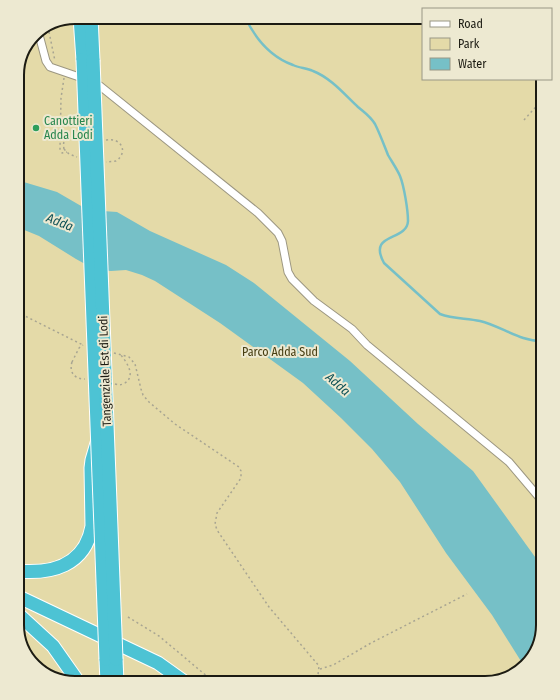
<svg xmlns="http://www.w3.org/2000/svg" width="560" height="700" font-family="'Fira Sans Condensed',sans-serif">
<style>
.green{fill:#e4daa8}
.water{fill:#76c0c7}
.lines{fill:none;stroke-linecap:round;stroke-linejoin:round}
.stream{stroke:#76c0c7;stroke-width:2.5}
.street-casing{stroke:#9c9782;stroke-width:9}
.highway-casing{stroke:#fff;stroke-width:15}
.path{stroke:#a8a592;stroke-width:1.5;stroke-dasharray:2 3;stroke-linecap:butt}
.street{stroke:#fff;stroke-width:7}
.highway{stroke:#4dc3d4;stroke-width:13}
.highway-bridge-casing{stroke:#fff;stroke-width:15;stroke-linecap:butt}
.path-bridge{stroke:#a8a592;stroke-width:1.5;stroke-dasharray:2 3;stroke-linecap:butt}
.highway-bridge{stroke:#4dc3d4;stroke-width:13}
.leisure-dot{fill:#2e9e5b;stroke:#ede9d1;stroke-width:1.5}
.labels{text-anchor:middle;dominant-baseline:central;stroke-width:4;stroke-linejoin:round;paint-order:stroke}
.leisure-label{font-size:12px;fill:#27864d;stroke:#ede9d1;text-anchor:start}
.park-label{font-size:12px;fill:#463d11;stroke:#ede9d1}
.street-label{font-size:12px;fill:#1c1b12;stroke:#ede9d1}
.water-label{font-size:13px;font-style:italic;fill:#0f5156;stroke:#ede9d1}
.rim{fill:none;stroke:#1c1b12;stroke-width:2}
</style>
<rect width="100%" height="100%" fill="#ede9d1"/>
<!-- green -->
<path class="green" d="M75,17H423V79H543V625L537,651L517,673L485,683H75L46,675L27,657L17,625V71L37,32Z"/>
<!-- water -->
<path class="water" d="M17,180L57,192L88,210L117,212L150,231L226,265L254,283L350,361L418,424L473,471L543,568V625L537,651L524,666L492,615L446,553L400,482L372,449L341,418L303,383L220,323L155,281L142,275L126,270L111,271L96,270L76,259L39,236L17,227Z"/>
<g class="lines">
<!-- stream -->
<path class="stream" d="M245,17C255,38 271,57 293,65C299,68 307,68 313,71C331,78 345,95 358,107C365,113 370,116 375,124C380,134 384,145 388,155C392,162 397,169 400,176C404,186 408,210 408,221C407,242 367,232 384,263L440,314C453,319 466,318 480,321C501,326 521,342 543,341"/>
<!-- street casing -->
<g class="street-casing">
<path id="street" d="M38,31L46,61L50,67L88,80L100,86L258,213L278,233L282,241L288,272L292,279L314,301L352,329L367,345L509,462L543,502"/>
</g>
<!-- highway casing -->
<g class="highway-casing">
<g id="highway">
<path d="M80,17L83,60"/>
<path d="M91,17L93,60"/>
<path d="M17,571C52,574 85,566 92,526L91,468L92,460L97,443"/>
<path d="M17,596L158,663L186,683"/>
<path d="M17,613L53,646L79,683"/>
<path d="M106,659L107,683"/>
<path d="M116,659L117,683"/>
</g>
</g>
<!-- path -->
<g class="path">
<path d="M48,27L55,61"/>
<path d="M64,78L61,98L60,149L62,153L67,152"/>
<path d="M524,120L543,99"/>
<path d="M106,140C121,137 129,152 116,161L106,162"/>
<path d="M64,149L69,154L77,157"/>
<path d="M17,312L83,345"/>
<path d="M114,353L129,357L135,364L141,389L143,395L149,402L175,424L239,467L241,471V478L217,513L215,524L217,530L269,607L319,666L318,675L310,683"/>
<path d="M72,362L79,348L83,345"/>
<path d="M115,384C119,385 122,385 125,383C136,376 127,362 120,354"/>
<path d="M128,617L159,636L215,683"/>
<path d="M320,669L333,665L371,643L467,594"/>
</g>
<!-- street -->
<use href="#street" class="street"/>
<!-- highway -->
<use href="#highway" class="highway"/>
<!-- highway-bridge casing -->
<g class="highway-bridge-casing">
<g id="highway-bridge">
<path d="M83,60L106,659"/>
<path d="M93,60L116,659"/>
</g>
</g>
<!-- path-bridge -->
<g class="path-bridge">
<path d="M64,149C62,140 67,132 76,133"/>
<path d="M72,362C69,372 74,379 85,379"/>
</g>
<!-- highway-bridge -->
<use href="#highway-bridge" class="highway-bridge"/>
</g>
<!-- markers -->
<circle class="leisure-dot" cx="36" cy="128" r="4"/>
<g class="labels">
<!-- leisure labels -->
<g class="leisure-label">
<text x="44" y="121">Canottieri<tspan x="44" dy="14">Adda Lodi</tspan></text>
</g>
<!-- park labels -->
<g class="park-label">
<text x="280" y="352">Parco Adda Sud</text>
</g>
<!-- street labels -->
<g class="street-label">
<text transform="translate(105 371) rotate(-92)">Tangenziale Est di Lodi</text>
</g>
<!-- water labels -->
<g class="water-label">
<text transform="translate(60 222) rotate(21)">Adda</text>
<text transform="translate(338 384) rotate(41)">Adda</text>
</g>
</g>
<!-- crop -->
<path d="M0 0H560V700H0ZM75 24H485A51 51 0 0 1 536 75V625A51 51 0 0 1 485 676H75A51 51 0 0 1 24 625V75A51 51 0 0 1 75 24Z" fill="#ede9d1" fill-rule="evenodd"/>
<path class="rim" d="M75 24H485A51 51 0 0 1 536 75V625A51 51 0 0 1 485 676H75A51 51 0 0 1 24 625V75A51 51 0 0 1 75 24Z"/>
<!-- legend -->
<rect x="422" y="8" width="130" height="72" fill="#ede9d1" stroke="#999785"/>
<rect x="430" y="21" width="20" height="6" fill="#ffffff" stroke="#999785"/>
<text x="458" y="28" font-size="12" fill="#1c1b12">Road</text>
<rect x="430" y="38" width="20" height="12" fill="#e4daa8" stroke="#999785"/>
<text x="458" y="48" font-size="12" fill="#1c1b12">Park</text>
<rect x="430" y="58" width="20" height="12" fill="#76c0c7" stroke="#999785"/>
<text x="458" y="68" font-size="12" fill="#1c1b12">Water</text>
</svg>
